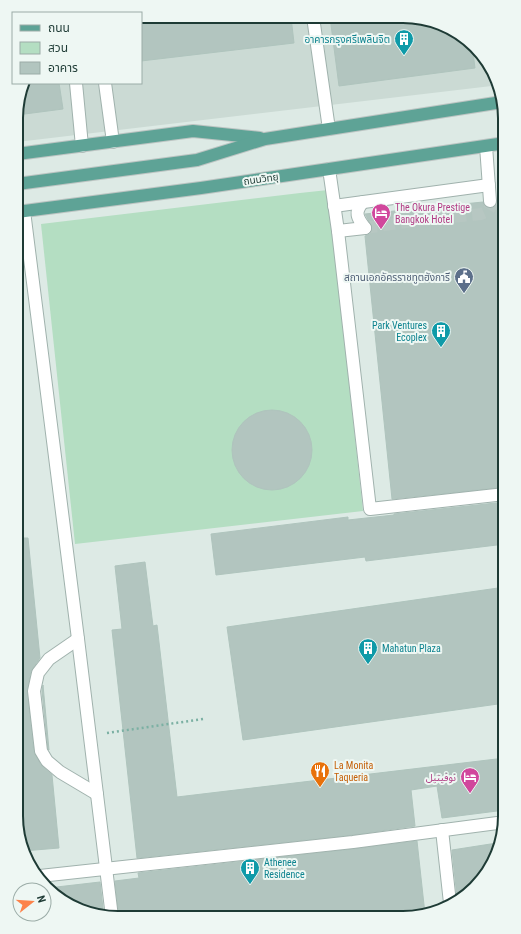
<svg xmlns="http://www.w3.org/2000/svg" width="521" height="934" font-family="'Roboto Condensed','Noto Sans Arabic','Noto Sans Thai',sans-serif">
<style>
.built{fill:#cbdad4}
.green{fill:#b4dec2}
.building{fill:#b2c5bf;stroke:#afc4bd}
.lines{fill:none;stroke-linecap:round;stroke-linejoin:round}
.minor-tunnel{stroke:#b7c7c2;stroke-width:12;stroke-dasharray:12 6;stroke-linecap:butt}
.minor-casing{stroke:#a0b2ad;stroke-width:14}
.major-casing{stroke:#bcc4c2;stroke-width:14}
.path{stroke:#7bb0a3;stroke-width:2.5;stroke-dasharray:2 3;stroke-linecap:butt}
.minor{stroke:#fff;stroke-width:12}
.major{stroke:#5ea396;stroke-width:12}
.labels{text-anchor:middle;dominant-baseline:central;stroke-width:4;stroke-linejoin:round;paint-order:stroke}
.culture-label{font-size:10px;fill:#0d838f;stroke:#eef7f3;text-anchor:end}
.street-label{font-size:10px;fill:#1e3b35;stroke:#eef7f3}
.hotel-label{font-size:10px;fill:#b23c85;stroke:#eef7f3;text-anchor:start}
.service-label{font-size:10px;fill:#4e5e75;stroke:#eef7f3;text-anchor:end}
.food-label{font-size:10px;fill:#c56008;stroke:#eef7f3;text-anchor:start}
.rim{fill:none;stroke:#1e3b35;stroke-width:2}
</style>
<rect width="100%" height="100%" fill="#ddeae5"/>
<!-- built -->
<path class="built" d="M141,16L423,18L470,41L500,85L17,142V105L23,83H141Z"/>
<!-- green -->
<path class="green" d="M328,190L363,511L75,544L41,224L300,193Z"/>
<!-- building -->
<g class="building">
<path d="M141,16L291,17L294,43L141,61Z"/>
<path d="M330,17L423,18L470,41L472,45L475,68L339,86Z"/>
<path d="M23,83H59L63,109L17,115V105Z"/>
<path d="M497,200H500L505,246V487L392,499L365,236L370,234L372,231V227L365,214L483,202L484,205L486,208H491L494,207L497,205Z"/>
<circle cx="272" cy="450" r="40"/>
<path d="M505,502V544L366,561L365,557L216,575L211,534L348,517V520L394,515V514Z"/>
<path d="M16,538H28L40,658L31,671L27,690L34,752L41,765L52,775L59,848L23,851L21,849L16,816Z"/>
<path d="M145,562L153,626L157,625L177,797L505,758V810L442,818L437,786L411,790L415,826L352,835L137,858L112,630L122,629L115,566Z"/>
<path d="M505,587V703L243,740L227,627Z"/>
<path d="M43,685L49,750L48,749L42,691Z"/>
<path d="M417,841L425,914L403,918L119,917L115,881L139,878L138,873L354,849Z"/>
<path d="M497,843L484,878L457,897L452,850Z"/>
<path d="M100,882L104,917L51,893L48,888Z"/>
</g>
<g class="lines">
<!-- minor-tunnel -->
<path class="minor-tunnel" d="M365,228L413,221L481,214L488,211L491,206L490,201"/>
<!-- minor casing -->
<g class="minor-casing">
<g id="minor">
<path d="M313,17L329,129"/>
<path d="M76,83L82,146"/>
<path d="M105,83L113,142"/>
<path d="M486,146L490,201"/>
<path d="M329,169L338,231L370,509L505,494"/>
<path d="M363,202C354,212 357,218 365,228"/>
<path d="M334,206L489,185"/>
<path d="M24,211L78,639L112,917"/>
<path d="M338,231L365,228"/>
<path d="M78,639L49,659L38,673L34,691L41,751L47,761L60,772L97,794"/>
<path d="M442,830L450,903"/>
<path d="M40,876L353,842L505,822"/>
</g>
</g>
<!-- major casing -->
<g class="major-casing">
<g id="major">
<path d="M17,154L193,131L260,138"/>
<path d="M17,184L197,160L265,139L502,102"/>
<path d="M17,212L201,188L505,143"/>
</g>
</g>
<!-- path -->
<path class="path" d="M107,733L203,719"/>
<!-- minor -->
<use href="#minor" class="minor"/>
<!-- major -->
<use href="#major" class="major"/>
</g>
<!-- icons -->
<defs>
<g id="building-pin" transform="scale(1)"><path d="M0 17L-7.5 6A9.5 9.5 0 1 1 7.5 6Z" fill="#0f9aa8" stroke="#eef7f3"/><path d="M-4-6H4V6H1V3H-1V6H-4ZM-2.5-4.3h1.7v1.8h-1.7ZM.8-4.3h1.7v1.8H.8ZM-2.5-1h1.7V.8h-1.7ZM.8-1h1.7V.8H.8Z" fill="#fff"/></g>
<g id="hotel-pin" transform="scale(1)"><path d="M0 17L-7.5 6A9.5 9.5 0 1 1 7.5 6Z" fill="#d1479c" stroke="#eef7f3"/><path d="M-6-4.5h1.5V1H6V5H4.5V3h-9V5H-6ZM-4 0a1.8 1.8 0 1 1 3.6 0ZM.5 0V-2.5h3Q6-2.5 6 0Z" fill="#fff"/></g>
<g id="civic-pin" transform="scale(1)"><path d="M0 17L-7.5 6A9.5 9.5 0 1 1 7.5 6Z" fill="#5c6f8a" stroke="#eef7f3"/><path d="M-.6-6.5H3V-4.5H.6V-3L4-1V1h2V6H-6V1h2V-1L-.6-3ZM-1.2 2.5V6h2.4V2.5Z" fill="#fff"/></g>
<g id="restaurant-pin" transform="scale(1)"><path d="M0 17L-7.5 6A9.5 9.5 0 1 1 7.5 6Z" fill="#e8710a" stroke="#eef7f3"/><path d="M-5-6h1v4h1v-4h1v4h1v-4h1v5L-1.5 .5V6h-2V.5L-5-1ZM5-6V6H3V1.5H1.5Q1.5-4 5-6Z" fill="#fff"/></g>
</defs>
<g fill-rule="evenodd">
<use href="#building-pin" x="404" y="39"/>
<use href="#hotel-pin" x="381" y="213"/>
<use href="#civic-pin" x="464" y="277"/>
<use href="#building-pin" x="441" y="331"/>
<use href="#building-pin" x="368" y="648"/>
<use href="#restaurant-pin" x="320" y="771"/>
<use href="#hotel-pin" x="470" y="777"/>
<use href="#building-pin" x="250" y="868"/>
</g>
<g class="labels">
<!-- culture labels -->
<g class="culture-label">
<text x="390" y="39">อาคารกรุงศรีเพลินจิต</text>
<text x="427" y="325">Park Ventures<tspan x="427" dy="12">Ecoplex</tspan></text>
<text x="382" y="648" text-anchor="start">Mahatun Plaza</text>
<text x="264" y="862" text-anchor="start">Athenee<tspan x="264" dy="12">Residence</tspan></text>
</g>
<!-- street labels -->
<g class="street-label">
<text transform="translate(261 179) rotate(-8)">ถนนวิทยุ</text>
</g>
<!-- hotel labels -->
<g class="hotel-label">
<text x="395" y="207">The Okura Prestige<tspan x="395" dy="12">Bangkok Hotel</tspan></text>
<text x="456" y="777" text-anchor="end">نوفيتيل</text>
</g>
<!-- service labels -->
<g class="service-label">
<text x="450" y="277">สถานเอกอัครราชทูตฮังการี</text>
</g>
<!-- food labels -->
<g class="food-label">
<text x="334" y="765">La Monita<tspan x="334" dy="12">Taqueria</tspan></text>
</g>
</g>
<!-- crop -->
<path d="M0 0H521V934H0ZM118 23H403A95 95 0 0 1 498 118V816A95 95 0 0 1 403 911H118A95 95 0 0 1 23 816V118A95 95 0 0 1 118 23Z" fill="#eef7f3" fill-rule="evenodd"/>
<path class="rim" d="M118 23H403A95 95 0 0 1 498 118V816A95 95 0 0 1 403 911H118A95 95 0 0 1 23 816V118A95 95 0 0 1 118 23Z"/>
<!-- legend -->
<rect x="12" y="12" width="130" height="72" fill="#eef7f3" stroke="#9baca7"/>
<rect x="20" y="25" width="20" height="6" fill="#5ea396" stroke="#9baca7"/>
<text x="48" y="32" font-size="12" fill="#1e3b35">ถนน</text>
<rect x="20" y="42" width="20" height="12" fill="#b4dec2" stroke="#9baca7"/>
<text x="48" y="52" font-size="12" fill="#1e3b35">สวน</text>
<rect x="20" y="62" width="20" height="12" fill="#b2c5bf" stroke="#9baca7"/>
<text x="48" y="72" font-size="12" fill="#1e3b35">อาคาร</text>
<!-- north arrow -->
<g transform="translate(32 902) rotate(73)"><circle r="19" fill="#eef7f3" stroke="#9baca7"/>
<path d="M0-3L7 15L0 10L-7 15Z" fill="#fc824a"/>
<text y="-6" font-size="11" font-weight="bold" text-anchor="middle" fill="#1e3b35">N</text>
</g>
</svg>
